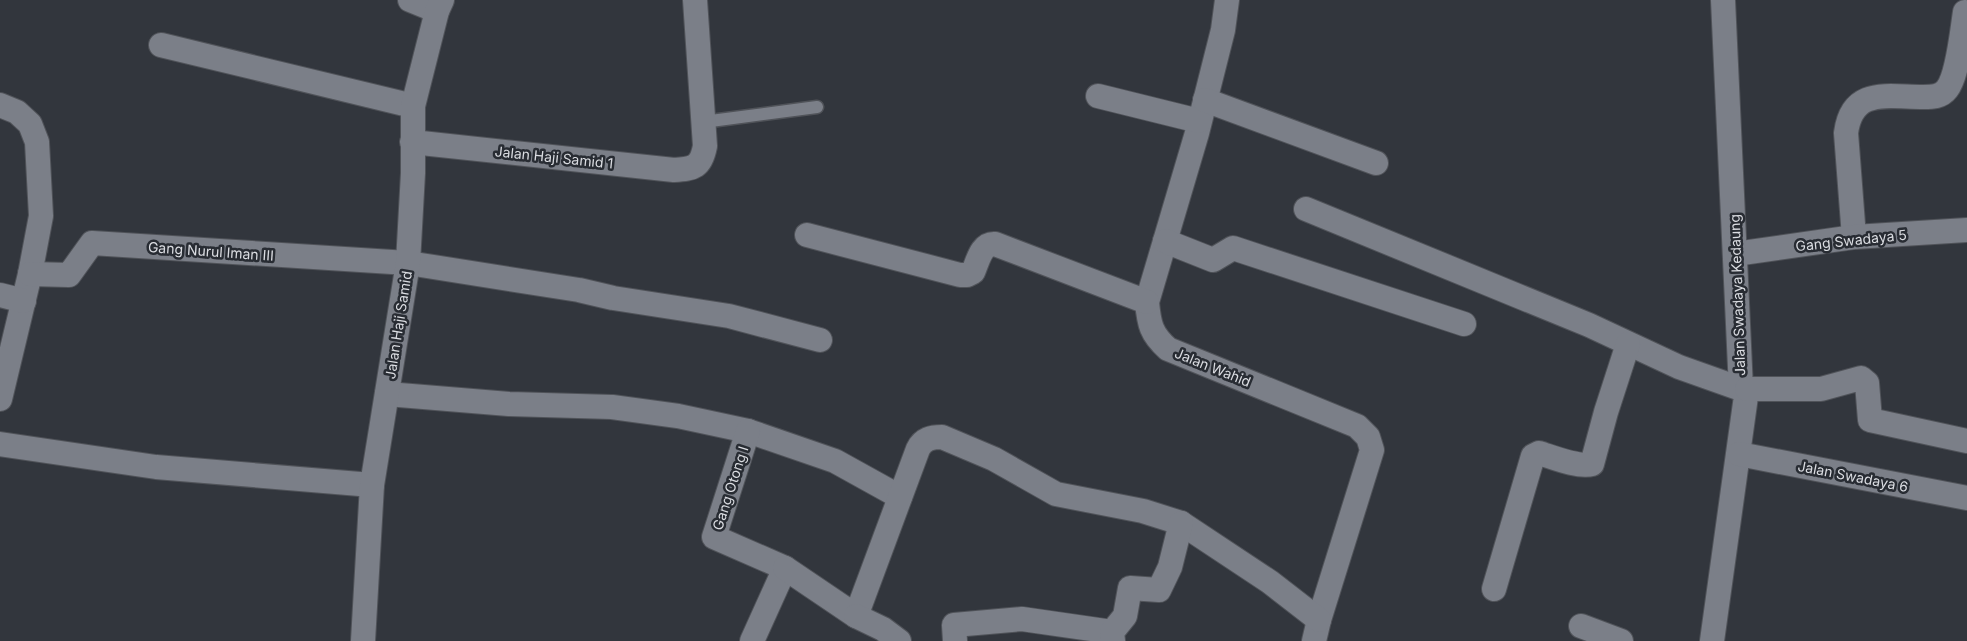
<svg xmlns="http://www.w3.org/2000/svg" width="1967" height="641" font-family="Inter,sans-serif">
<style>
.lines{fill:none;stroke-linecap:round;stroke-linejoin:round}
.service-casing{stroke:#505359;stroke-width:15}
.minor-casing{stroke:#505359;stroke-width:26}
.service{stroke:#7b7f88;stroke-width:12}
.minor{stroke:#7b7f88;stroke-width:24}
.labels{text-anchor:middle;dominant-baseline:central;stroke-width:5;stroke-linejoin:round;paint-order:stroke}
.street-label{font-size:14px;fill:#dbdde2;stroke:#282c33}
</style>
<rect width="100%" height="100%" fill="#32363d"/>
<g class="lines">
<!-- service casing -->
<g class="service-casing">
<path id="service" d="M703,122L817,107"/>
</g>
<!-- minor casing -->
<g class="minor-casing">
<g id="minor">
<path d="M410,0L437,11"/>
<path d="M1227,0L1223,30L1197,133L1147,302C1149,324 1151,334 1168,349L1357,426L1368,437L1372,450L1319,620L1314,641"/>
<path d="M1723,0L1741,389"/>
<path d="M161,45L413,106"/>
<path d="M1098,96L1199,121"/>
<path d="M1205,100L1376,163"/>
<path d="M0,105L17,112L30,124L37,142L41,216L30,274L0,399"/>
<path d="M412,142L674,170C694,169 701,167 705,146L695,0"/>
<path d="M1306,209L1589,325L1679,367L1741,389H1747L1712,641"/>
<path d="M807,235L960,275H967L973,272C978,261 981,243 995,244L1147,302"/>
<path d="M1854,237L1846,133C1852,87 1887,97 1923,97C1932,97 1941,97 1947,89C1958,75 1962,31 1965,12"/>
<path d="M1165,241L1213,260L1233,248L1464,324"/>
<path d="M1735,254L1854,237L1967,230"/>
<path d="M30,274L69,275L92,243L408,263L579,290L613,298L729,316L820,340"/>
<path d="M0,295L24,301"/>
<path d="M1747,389H1821L1861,378L1867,383L1870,420L1967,441"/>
<path d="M387,394L509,404L612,407L678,416L748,431L835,461L900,497"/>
<path d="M748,431L714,537L785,568L752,641"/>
<path d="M0,444L156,467L372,485"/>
<path d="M1739,454L1967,498"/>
<path d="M785,568L856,616L918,449C923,439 931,437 942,437L994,459L1056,494L1143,511L1181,523L1270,582L1319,620"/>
<path d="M1494,589L1533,456L1539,453C1552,457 1579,468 1592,464L1606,412L1628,344"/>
<path d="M856,616L883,629L899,641"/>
<path d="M1581,626L1621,641"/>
<path d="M363,641L372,485L408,263L413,173V106L437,11L442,0"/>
<path d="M955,641L954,625L1022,619L1112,632"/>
<path d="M1113,641L1112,632L1125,616L1130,588L1159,590L1170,567L1181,523"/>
</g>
</g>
<!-- service -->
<use href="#service" class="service"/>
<!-- minor -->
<use href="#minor" class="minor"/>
</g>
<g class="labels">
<!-- street labels -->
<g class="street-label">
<text transform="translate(554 157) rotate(6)">Jalan Haji Samid 1</text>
<text transform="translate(1851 240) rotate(-6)">Gang Swadaya 5</text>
<text transform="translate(211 251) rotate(4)">Gang Nurul Iman III</text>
<text transform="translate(1737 295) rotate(-92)">Jalan Swadaya Kedaung</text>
<text transform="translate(398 325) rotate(-81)">Jalan Haji Samid</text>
<text transform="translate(1213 367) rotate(22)">Jalan Wahid</text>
<text transform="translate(1853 476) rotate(11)">Jalan Swadaya 6</text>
<text transform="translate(730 488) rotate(-72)">Gang Otong I</text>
</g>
</g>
</svg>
